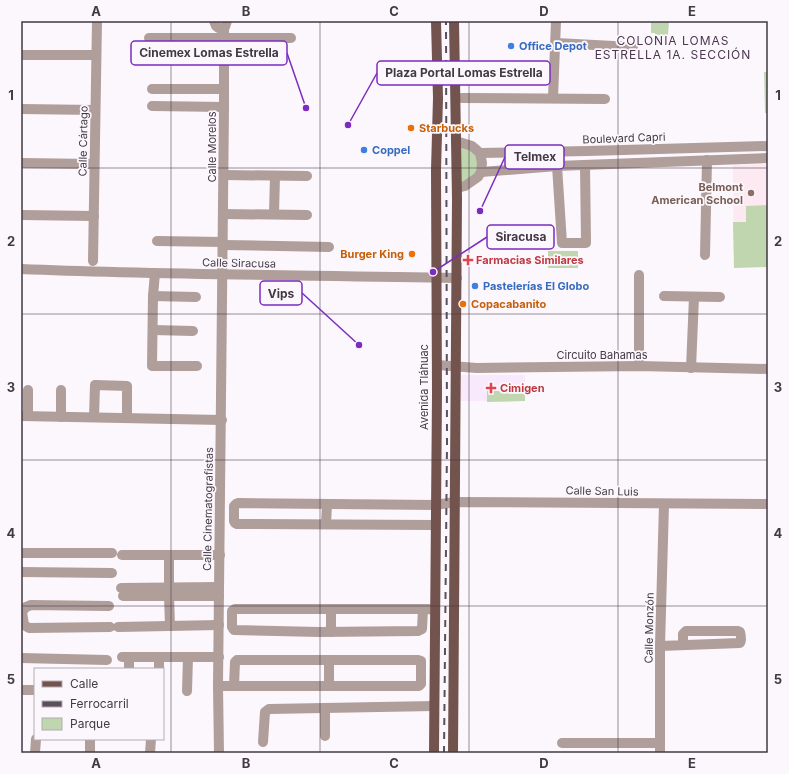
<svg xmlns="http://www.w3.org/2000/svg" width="789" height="774" font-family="Inter,sans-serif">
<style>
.education{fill:#fce9f2}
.medical{fill:#f8e9fc}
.green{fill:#bfd6ae}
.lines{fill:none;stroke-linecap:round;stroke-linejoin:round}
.minor{stroke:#b09e9a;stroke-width:10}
.major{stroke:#72534d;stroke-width:10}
.rail{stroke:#5a505c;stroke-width:2;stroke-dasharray:7 7;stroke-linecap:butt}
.grid{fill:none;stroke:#433945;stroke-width:1;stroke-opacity:0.55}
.shop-dot{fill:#3f7fe0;stroke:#fcf7fd;stroke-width:1.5}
.food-dot{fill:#e8710a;stroke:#fcf7fd;stroke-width:1.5}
.education-dot{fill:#8d6e63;stroke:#fcf7fd;stroke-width:1.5}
.health-dot{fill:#e0444e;stroke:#fcf7fd;stroke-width:1.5}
.labels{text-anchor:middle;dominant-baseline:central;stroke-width:3.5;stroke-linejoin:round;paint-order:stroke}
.shop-label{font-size:11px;font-weight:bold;fill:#366cbe;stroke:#fcf7fd;text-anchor:start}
.food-label{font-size:11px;font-weight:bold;fill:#c56008;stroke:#fcf7fd;text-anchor:start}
.street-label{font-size:11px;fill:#433945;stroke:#fcf7fd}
.education-label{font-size:11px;font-weight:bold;fill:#785e54;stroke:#fcf7fd;text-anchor:end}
.health-label{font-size:11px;font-weight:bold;fill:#be3a42;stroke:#fcf7fd;text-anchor:start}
.neighbourhood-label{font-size:12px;letter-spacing:1px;fill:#4b3750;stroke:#fcf7fd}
.leader{fill:none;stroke:#7b2cbf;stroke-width:1.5}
.callout-dot{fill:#7b2cbf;stroke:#fcf7fd;stroke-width:1.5}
.callout{fill:#fcf7fd;stroke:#7b2cbf;stroke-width:1.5}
.callout-label{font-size:12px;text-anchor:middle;font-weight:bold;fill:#433945}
.neatline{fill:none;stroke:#433945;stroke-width:1.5}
.grid-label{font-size:13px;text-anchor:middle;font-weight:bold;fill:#433945}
</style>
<rect width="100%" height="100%" fill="#fcf7fd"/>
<!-- education -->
<path class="education" d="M768,164V267L734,268L733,165Z"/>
<!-- medical -->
<rect class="medical" x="458" y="375" width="67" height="26"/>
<!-- green -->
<g class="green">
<path d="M651,21H669L668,35H655V33H651Z"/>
<path d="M764,72H768V113H765Z"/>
<path d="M459,144L466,145L478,156L477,172L459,185Z"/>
<path d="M768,205V267L734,268L733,222H746V206Z"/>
<rect x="548" y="251" width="30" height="17"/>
<path d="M487,391H525V401L487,402Z"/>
</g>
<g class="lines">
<!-- minor -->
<g class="minor">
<path d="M214,21L216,26C219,29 222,29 225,27L227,21"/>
<path d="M149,38H291"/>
<path d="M556,43L633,47"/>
<path d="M21,55H96"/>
<path d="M150,55H224"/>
<path d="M152,89H224"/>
<path d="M462,98L605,99"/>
<path d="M553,98L556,21"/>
<path d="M152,106L224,107"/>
<path d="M21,109L95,110"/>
<path d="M456,141L472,146L480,153L482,163L481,172L478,177L465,186L457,188"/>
<path d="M480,153L588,151L768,146"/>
<path d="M21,163L94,164"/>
<path d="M557,166L562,243H586L585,166"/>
<path d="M481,172L557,166L768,158"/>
<path d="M224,175L307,176"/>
<path d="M223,214L307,215"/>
<path d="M274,214L275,176"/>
<path d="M21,215L94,216"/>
<path d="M157,241L223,242"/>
<path d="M223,245L329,247"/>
<path d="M705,255L707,160"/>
<path d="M93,261L97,21"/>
<path d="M21,269C166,275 311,275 457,278"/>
<path d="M155,273L153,296L152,366H197"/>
<path d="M153,296L196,297"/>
<path d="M664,296L720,297"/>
<path d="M153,330L193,331"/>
<path d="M437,365L477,368L639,366L768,369"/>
<path d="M639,366V275"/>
<path d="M691,368L694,297"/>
<path d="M21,416L222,420"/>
<path d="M28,416V390"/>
<path d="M61,417V390"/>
<path d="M94,417L95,385L127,386V418"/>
<path d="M326,524L327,504"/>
<path d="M435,525L237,524L235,523L234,521V506L236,504L238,503L435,505L455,502L768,504"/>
<path d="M21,553H112"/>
<path d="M122,555H220"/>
<path d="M21,572L112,573"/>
<path d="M169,587V555"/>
<path d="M121,588L219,587"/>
<path d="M123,596H219"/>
<path d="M169,596L170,626"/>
<path d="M109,606L31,605L26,607L22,612L24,625L29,628L110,627"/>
<path d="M331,609V632"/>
<path d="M423,609L422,629L418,631L319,632L234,630L232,627V611L235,609H428L435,610"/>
<path d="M118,627L219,625"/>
<path d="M660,646L740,643C742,640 741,636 740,632L738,631H686L683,634V645"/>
<path d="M122,657H219"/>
<path d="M129,657V669"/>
<path d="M21,658L107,660"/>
<path d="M159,669V657"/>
<path d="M218,686H419L421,684V661L418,660H237L235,662L234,686"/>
<path d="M329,686V660"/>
<path d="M21,690H35"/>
<path d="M187,691L188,657"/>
<path d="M325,736V708"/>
<path d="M263,742L265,712L269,709L434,706"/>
<path d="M562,743H660"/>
<path d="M35,753L36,739"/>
<path d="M90,753V739"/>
<path d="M150,753L151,739"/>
<path d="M219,753L218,686L224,107V28"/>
<path d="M660,753V646L664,504"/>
</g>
<!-- major -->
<g class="major">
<path d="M434,753L437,394L436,170L438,98L436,21"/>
<path d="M453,753L457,199L454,21"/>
</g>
<!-- rail -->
<path class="rail" d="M444,753L447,444L446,21"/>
</g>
<!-- grid -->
<path class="grid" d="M171,21V753M320,21V753M469,21V753M618,21V753M21,168H768M21,314H768M21,460H768M21,606H768"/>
<!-- markers -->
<g class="shop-dot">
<circle cx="511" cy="46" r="4"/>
<circle cx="364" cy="150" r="4"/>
<circle cx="475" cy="286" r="4"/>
</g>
<g class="food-dot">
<circle cx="411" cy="128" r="4"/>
<circle cx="412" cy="254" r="4"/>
<circle cx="463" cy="304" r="4"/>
</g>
<circle class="education-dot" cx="751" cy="193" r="4"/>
<g class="health-dot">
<path d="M466 254h4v4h4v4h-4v4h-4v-4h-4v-4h4z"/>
<path d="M489 382h4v4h4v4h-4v4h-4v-4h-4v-4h4z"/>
</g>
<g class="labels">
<!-- shop labels -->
<g class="shop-label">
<text x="519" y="46">Office Depot</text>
<text x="372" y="150">Coppel</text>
<text x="483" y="286">Pastelerías El Globo</text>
</g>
<!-- food labels -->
<g class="food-label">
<text x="419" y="128">Starbucks</text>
<text x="404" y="254" text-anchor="end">Burger King</text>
<text x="471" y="304">Copacabanito</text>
</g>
<!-- street labels -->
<g class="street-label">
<text transform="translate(624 138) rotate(-2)">Boulevard Capri</text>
<text transform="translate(83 141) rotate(-89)">Calle Cártago</text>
<text transform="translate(212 147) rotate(-90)">Calle Morelos</text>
<text transform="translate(239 263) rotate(1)">Calle Siracusa</text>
<text x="602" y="355">Circuito Bahamas</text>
<text transform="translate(424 387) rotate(-90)">Avenida Tláhuac</text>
<text transform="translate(602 491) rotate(1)">Calle San Luis</text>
<text transform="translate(208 509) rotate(-89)">Calle Cinematografistas</text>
<text transform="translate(649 628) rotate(-89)">Calle Monzón</text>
</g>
<!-- education labels -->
<g class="education-label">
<text x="743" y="187">Belmont<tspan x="743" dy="13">American School</tspan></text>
</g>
<!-- health labels -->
<g class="health-label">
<text x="476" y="260">Farmacias Similares</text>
<text x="500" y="388">Cimigen</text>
</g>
<!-- neighbourhood labels -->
<g class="neighbourhood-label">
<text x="673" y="40">COLONIA LOMAS<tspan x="673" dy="14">ESTRELLA 1A. SECCIÓN</tspan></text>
</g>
</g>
<!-- callouts -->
<path class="leader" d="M306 108L287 53M348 125L377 73M480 211L505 157M433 272L487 237M359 345L302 293"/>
<g class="callout-dot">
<circle cx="306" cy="108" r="4"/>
<circle cx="348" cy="125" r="4"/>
<circle cx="480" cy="211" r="4"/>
<circle cx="433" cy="272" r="4"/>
<circle cx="359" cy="345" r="4"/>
</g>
<g class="callout">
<rect x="131" y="41" width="156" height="24" rx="4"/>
<rect x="377" y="61" width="173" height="24" rx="4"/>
<rect x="505" y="145" width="59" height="24" rx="4"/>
<rect x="487" y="225" width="67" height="24" rx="4"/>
<rect x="260" y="281" width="42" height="24" rx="4"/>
</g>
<g class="callout-label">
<text x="209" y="57">Cinemex Lomas Estrella</text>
<text x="464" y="77">Plaza Portal Lomas Estrella</text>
<text x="535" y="161">Telmex</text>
<text x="521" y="241">Siracusa</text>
<text x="281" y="298">Vips</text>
</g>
<!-- border -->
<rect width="789" height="774" fill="none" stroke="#fcf7fd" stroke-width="44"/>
<!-- legend -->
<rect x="34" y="668" width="130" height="72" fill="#fcf7fd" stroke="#b2abb3"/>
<rect x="42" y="681" width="20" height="6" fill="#72534d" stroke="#b2abb3"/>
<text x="70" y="688" font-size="12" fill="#433945">Calle</text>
<rect x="42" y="701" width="20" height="6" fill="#5a505c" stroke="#b2abb3"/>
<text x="70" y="708" font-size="12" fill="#433945">Ferrocarril</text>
<rect x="42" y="718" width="20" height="12" fill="#bfd6ae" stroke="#b2abb3"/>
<text x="70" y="728" font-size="12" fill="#433945">Parque</text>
<rect x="22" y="22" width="745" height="730" class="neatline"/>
<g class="grid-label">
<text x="96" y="16">A</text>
<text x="246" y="16">B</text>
<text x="394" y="16">C</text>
<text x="544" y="16">D</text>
<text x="692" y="16">E</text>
<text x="11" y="100">1</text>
<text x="778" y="100">1</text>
<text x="11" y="246">2</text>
<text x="778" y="246">2</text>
<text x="11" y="392">3</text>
<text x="778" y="392">3</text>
<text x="11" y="538">4</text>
<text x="778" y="538">4</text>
<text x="11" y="684">5</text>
<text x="778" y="684">5</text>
<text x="96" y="768">A</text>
<text x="246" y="768">B</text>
<text x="394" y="768">C</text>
<text x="544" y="768">D</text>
<text x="692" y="768">E</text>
</g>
</svg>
